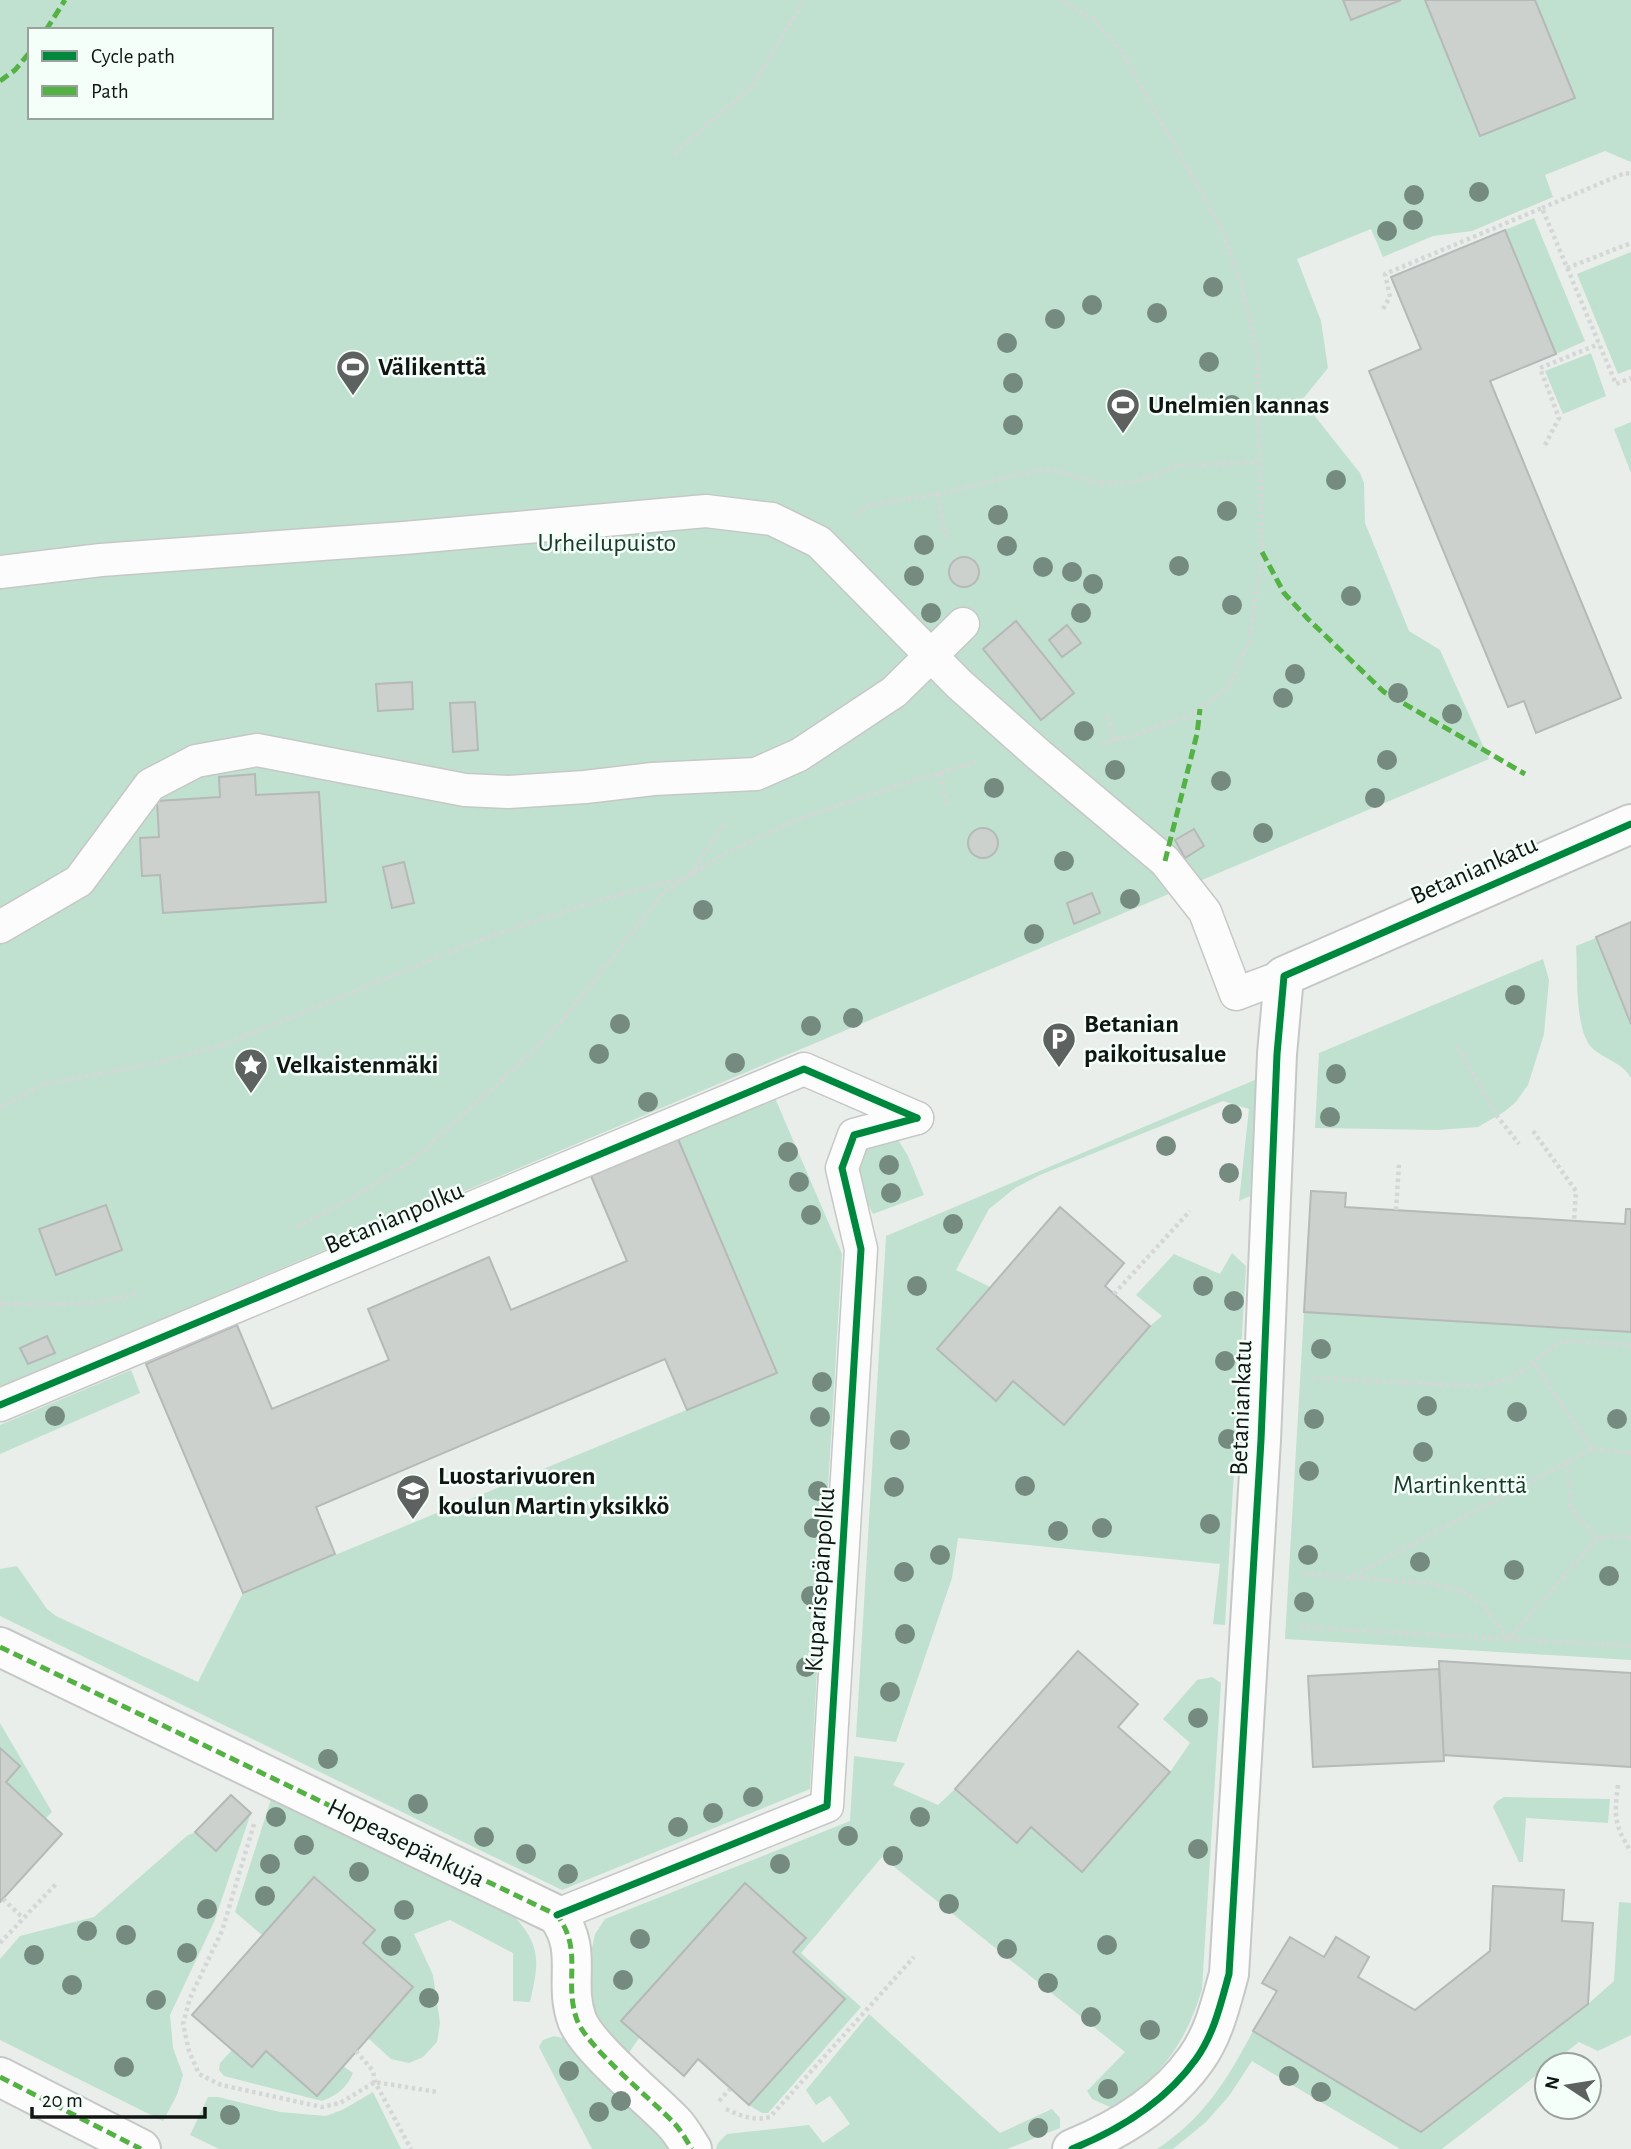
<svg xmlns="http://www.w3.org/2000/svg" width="1631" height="2149" font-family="'Alegreya Sans',sans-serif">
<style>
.green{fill:#c0e1cf;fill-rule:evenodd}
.building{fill:#cdd1ce;stroke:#b5b9b7;stroke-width:2}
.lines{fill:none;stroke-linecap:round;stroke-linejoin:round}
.service-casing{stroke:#c5c8c6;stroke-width:35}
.minor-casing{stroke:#c5c8c6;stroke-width:42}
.path{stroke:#d5d7d6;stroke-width:4.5;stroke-dasharray:3.5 3.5;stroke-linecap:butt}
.service{stroke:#fcfcfc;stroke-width:32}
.minor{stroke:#fcfcfc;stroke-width:38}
.quiet{stroke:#54b144;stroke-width:5;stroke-dasharray:10 5;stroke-linecap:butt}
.cycleway-casing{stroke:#f3fff8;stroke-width:11}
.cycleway{stroke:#00873e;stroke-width:7}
.tree{fill:#768b80}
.labels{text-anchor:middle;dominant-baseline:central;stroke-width:5;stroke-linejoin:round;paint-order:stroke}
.poi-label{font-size:26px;font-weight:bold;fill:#111513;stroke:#f3fff8;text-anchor:start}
.park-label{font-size:26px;fill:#183a29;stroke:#f3fff8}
.street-label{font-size:26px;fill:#111513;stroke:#f3fff8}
</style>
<rect width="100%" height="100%" fill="#e9eeeb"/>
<!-- green -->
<g class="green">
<path d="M0,0H1343L1351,20L1401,0H1425L1480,136L1575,98L1535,0H1631V162L1605,151L1545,175L1553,197L1472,231L1433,236L1383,257L1371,229L1297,259L1321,321L1328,368L1302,400L1360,473L1364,483L1365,523L1409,631L1440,650L1489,759L0,1387ZM30,30H271V117H30Z"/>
<path d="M1534,218L1585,341L1556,354L1505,230Z"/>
<path d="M1631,252V369L1618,374L1577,274Z"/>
<path d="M1591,353L1606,396L1563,414L1545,371Z"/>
<path d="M1631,422V473L1614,429Z"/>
<path d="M1596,938L1631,1024V1078C1623,1063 1604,1059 1592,1048C1574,1030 1578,971 1576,946Z"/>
<path d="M1543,959L1549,980L1544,1034L1528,1085L1516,1102L1504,1112L1478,1127L1438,1130L1315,1128L1319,1053Z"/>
<path d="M1257,1079L1250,1196L1239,1201L1249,1109L1223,1101L1040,1175L1015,1188L989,1209L956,1270L990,1287L937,1349L996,1400L1013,1381L1064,1425L1150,1326L1162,1316L1136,1295L1174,1254L1220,1274L1232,1253L1246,1266L1225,1625L1213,1624L1220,1564L958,1538L952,1578L896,1742L856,1737L886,1236Z"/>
<path d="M775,1098L842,1254L810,1789L562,1890L0,1616V1569L17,1566L47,1609L56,1616L198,1682L243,1593L776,1373L678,1139Z"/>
<path d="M897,1138L908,1156L924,1195L873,1214L855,1179L865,1145Z"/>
<path d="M1304,1312L1631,1332V1660L1285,1639Z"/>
<path d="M131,1370L140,1393L0,1454V1425Z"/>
<path d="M1212,1677L1221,1683L1202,1989C1187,2041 1159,2082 1110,2107L1092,2099L1087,2091L1125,2052L882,1857L801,1953L861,2007L768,2113H762L749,2105L844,1999L793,1952L805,1937L746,1883L626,2057L591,2010V1952L595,1934L605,1919L850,1821L854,1756L905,1763L893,1785L938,1805L955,1789L1031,1827L1170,1772L1190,1743L1163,1719L1197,1680Z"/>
<path d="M0,1723L52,1812L46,1818L6,1782L20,1766L0,1748Z"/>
<path d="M272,1796L513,1915C542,1946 539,1963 530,2002L513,2001V1953L450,1920L414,1934L433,1975L440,2023L437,2042L423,2057L409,2063L391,2059L368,2038L412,1987L363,1943L374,1929L314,1877L262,1935L235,1912Z"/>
<path d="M1504,1797L1610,1799L1608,1823L1526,1818L1523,1862H1519L1493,1807L1496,1802Z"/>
<path d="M251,1813L214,1922L170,2015L173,2048L183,2075L177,2095L163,2121L0,2040V1959L20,1936L94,1917L188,1835Z"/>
<path d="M1619,1902L1631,1903V2035L1598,2051L1579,2042L1442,2149H1400L1252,2061L1229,2096L1206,2122L1173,2149H1157C1204,2118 1227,2080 1253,2031L1422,2132L1588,2004L1614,1981Z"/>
<path d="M869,2014L1000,2133L1052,2109L1060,2118V2128L1007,2149H716L718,2143L727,2134L809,2125L823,2143L850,2124L830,2096L816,2105L806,2090Z"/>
<path d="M554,2036L566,2039L640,2110L672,2149H592L539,2047L543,2040Z"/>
<path d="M232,2050L252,2067L266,2051L317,2096L343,2066L353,2073C347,2088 337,2095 322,2101L224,2076L219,2070L220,2063Z"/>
<path d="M373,2092L401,2149H219L190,2135L208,2097H218L280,2112L326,2116L344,2109Z"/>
</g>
<!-- building -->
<g class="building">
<path d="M1343,0H1401L1351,20Z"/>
<path d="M1425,0H1535L1575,98L1480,136Z"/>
<path d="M1505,230L1556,354L1490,381L1621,698L1536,733L1524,701L1508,707L1369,371L1421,349L1391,277Z"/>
<circle cx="964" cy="572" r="15"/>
<path d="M1016,621L1074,693L1041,720L983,649Z"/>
<path d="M1067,625L1081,643L1062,657L1049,640Z"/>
<path d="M412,682L413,709L378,711L376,684Z"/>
<path d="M475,702L478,750L453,752L450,703Z"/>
<path d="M255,774L256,795L319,792L326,902L163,913L160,875L142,876L140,838L159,837L157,801L220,797L219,777Z"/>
<circle cx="983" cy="843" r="15"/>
<path d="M1194,829L1204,846L1185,858L1175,840Z"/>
<path d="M404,862L414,903L392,908L383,867Z"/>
<path d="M1092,893L1100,913L1074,924L1067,903Z"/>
<path d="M1631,922V1024L1596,937Z"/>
<path d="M678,1139L777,1373L687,1410L665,1359L316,1507L335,1554L243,1593L146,1364L237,1325L272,1409L389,1360L368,1309L489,1257L511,1310L627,1261L591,1176Z"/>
<path d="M1311,1191L1346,1193L1345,1207L1625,1224L1626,1209H1631V1332L1304,1312Z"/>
<path d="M106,1205L122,1250L56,1275L39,1229Z"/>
<path d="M1060,1207L1124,1263L1105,1286L1150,1326L1064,1425L1013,1381L996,1401L937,1349Z"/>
<path d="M47,1336L55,1353L28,1364L20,1348Z"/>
<path d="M1078,1651L1138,1704L1118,1727L1170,1772L1082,1872L1031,1827L1017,1843L955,1789Z"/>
<path d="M1439,1661L1631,1673V1767L1443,1755Z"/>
<path d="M1439,1669L1444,1761L1313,1767L1308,1676Z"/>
<path d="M0,1748L20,1766L6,1782L62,1834L0,1902Z"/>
<path d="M231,1795L251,1813L216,1851L195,1832Z"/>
<path d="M314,1877L375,1930L363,1943L413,1987L317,2096L266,2051L252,2067L192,2015Z"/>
<path d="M745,1883L806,1938L793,1952L845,1999L749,2105L698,2059L684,2076L621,2021Z"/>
<path d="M1493,1886L1564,1890L1562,1921L1593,1923L1588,2004L1421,2132L1253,2031L1277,1991L1262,1983L1290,1937L1324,1957L1336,1937L1369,1957L1358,1977L1415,2010L1490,1951Z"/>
</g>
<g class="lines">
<!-- service casing -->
<g class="service-casing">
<g id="service">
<path d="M0,572L101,560L404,538L706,511L772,519L819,542L959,684L1039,755L1165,861L1205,912L1236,994L1284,976"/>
<path d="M0,927L79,881L150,785L196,761L257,750L465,790L508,792L585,787L653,779L756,774L799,755L894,692L963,624"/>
<path d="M0,1405L804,1069L917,1118"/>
<path d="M557,1915L827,1806L861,1249L842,1168L854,1135L917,1118"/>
</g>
</g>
<!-- minor casing -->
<g class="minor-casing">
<g id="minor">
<path d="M0,1647L557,1915C584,1951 563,1981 577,2020C587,2047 651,2099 673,2122C681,2130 686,2140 692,2149"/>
<path d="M0,2077L141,2149"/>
<path d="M1072,2149C1119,2130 1166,2101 1196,2059C1214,2034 1221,2003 1229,1974L1261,1440L1277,1054L1284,976L1631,824"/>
</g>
</g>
<!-- path -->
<g class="path">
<path d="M1062,0L1094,20L1122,52L1224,234L1242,287L1257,353L1262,552L1249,642L1228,688L1192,715L1132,736L1099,744"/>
<path d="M674,154L753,85L804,0"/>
<path d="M1542,208L1625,173L1631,174"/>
<path d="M1567,268L1631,243"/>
<path d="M1383,309L1390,297L1385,274L1542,208L1616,384L1631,378"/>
<path d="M1545,445L1559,418L1540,368L1599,344"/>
<path d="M937,494L1039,470L1060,471L1076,477L1102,483H1129L1155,476L1172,466L1260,462"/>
<path d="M856,515L870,505L937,494L946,537"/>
<path d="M1107,716L1114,740"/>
<path d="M939,774L947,805"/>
<path d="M691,874L724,823"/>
<path d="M1458,1048L1497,1116L1519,1144"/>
<path d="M0,1107L45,1084L152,1064L223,1045L485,938L600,900L684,878"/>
<path d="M1533,1131L1576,1191L1574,1221"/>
<path d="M1396,1210L1399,1164"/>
<path d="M297,1227L354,1197L412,1161L528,1056L566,1016L665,891L726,853L799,819L896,786L976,762"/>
<path d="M1114,1294L1190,1211"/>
<path d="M0,1304C50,1303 89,1308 138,1293"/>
<path d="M1534,1363L1592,1449L1631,1453"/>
<path d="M1313,1378L1475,1386L1495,1383L1513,1377L1561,1341L1631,1345"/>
<path d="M1567,1462L1571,1509L1598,1538"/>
<path d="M1304,1574L1435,1584L1463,1591L1482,1604L1509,1639L1598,1538L1617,1536L1631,1538"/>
<path d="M1353,1576L1592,1449"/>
<path d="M1300,1627L1631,1646"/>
<path d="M1618,1785C1614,1817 1614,1824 1631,1852"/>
<path d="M254,1824L222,1931L190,1998L183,2024L189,2051L199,2074L221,2085L322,2107L340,2103L375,2082L437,2092"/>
<path d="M3,1899L23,1918"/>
<path d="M0,1943L56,1884"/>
<path d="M356,2051L373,2071L375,2082L411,2149"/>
<path d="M719,2101L730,2089"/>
<path d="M726,2109C741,2116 754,2121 770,2117L914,1957"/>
</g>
<!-- service -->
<use href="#service" class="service"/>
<!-- minor -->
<use href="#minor" class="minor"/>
<!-- quiet -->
<g class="quiet">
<path d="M46,30L65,0"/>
<path d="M0,81L15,70L30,52"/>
<path d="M1262,552L1284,593L1308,619L1384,692L1525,774"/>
<path d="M1165,861L1197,734L1200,709"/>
<path d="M0,1647L557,1915C584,1951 563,1981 577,2020C587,2047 651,2099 673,2122C681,2130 686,2140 692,2149"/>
<path d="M0,2077L141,2149"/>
</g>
<!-- cycleway casing -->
<g class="cycleway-casing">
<g id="cycleway">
<path d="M0,1405L804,1069L917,1118"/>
<path d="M557,1915L827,1806L861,1249L842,1168L854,1135L917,1118"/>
<path d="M1072,2149C1119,2130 1166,2101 1196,2059C1214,2034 1221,2003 1229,1974L1261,1440L1277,1054L1284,976L1631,824"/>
</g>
</g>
<!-- cycleway -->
<use href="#cycleway" class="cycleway"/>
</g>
<!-- trees -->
<g class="tree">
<circle cx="1479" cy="192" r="10"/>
<circle cx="1414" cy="195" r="10"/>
<circle cx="1413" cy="220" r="10"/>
<circle cx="1387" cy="231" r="10"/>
<circle cx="1213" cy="287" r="10"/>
<circle cx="1092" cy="305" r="10"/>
<circle cx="1157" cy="313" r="10"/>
<circle cx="1055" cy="319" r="10"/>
<circle cx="1007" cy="343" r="10"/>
<circle cx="1209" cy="362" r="10"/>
<circle cx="1013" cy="383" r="10"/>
<circle cx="1232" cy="405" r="10"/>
<circle cx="1013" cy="425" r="10"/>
<circle cx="1336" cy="480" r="10"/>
<circle cx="1227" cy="511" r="10"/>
<circle cx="998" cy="515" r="10"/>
<circle cx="924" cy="545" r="10"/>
<circle cx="1007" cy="546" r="10"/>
<circle cx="1179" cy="566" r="10"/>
<circle cx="1043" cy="567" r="10"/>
<circle cx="1072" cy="572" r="10"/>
<circle cx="914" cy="576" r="10"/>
<circle cx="1093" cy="584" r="10"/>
<circle cx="1351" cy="596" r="10"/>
<circle cx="1232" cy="605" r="10"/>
<circle cx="931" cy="613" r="10"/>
<circle cx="1081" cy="613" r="10"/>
<circle cx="1295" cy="674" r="10"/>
<circle cx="1398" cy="693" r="10"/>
<circle cx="1283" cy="698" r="10"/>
<circle cx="1452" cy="714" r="10"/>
<circle cx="1084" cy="731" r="10"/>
<circle cx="1387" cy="760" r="10"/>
<circle cx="1115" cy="770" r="10"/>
<circle cx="1221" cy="781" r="10"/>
<circle cx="994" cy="788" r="10"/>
<circle cx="1375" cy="798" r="10"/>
<circle cx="1263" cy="833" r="10"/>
<circle cx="1064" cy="861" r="10"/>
<circle cx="1130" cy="899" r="10"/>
<circle cx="703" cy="910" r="10"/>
<circle cx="1034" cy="934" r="10"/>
<circle cx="1515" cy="995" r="10"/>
<circle cx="853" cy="1018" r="10"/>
<circle cx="620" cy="1024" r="10"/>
<circle cx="811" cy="1026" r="10"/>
<circle cx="599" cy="1054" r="10"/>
<circle cx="735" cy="1063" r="10"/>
<circle cx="1336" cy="1074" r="10"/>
<circle cx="648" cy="1102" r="10"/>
<circle cx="1232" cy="1114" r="10"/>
<circle cx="1330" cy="1117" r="10"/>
<circle cx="1166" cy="1146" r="10"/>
<circle cx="788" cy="1152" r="10"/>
<circle cx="889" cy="1165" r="10"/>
<circle cx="1229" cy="1173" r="10"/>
<circle cx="799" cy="1182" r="10"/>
<circle cx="891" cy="1193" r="10"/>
<circle cx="811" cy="1215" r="10"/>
<circle cx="953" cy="1224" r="10"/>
<circle cx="917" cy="1286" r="10"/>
<circle cx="1203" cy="1286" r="10"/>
<circle cx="1234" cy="1301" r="10"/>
<circle cx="1321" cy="1349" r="10"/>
<circle cx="1225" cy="1361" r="10"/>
<circle cx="822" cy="1382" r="10"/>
<circle cx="1427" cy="1406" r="10"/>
<circle cx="1517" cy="1412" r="10"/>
<circle cx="55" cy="1416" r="10"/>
<circle cx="820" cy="1417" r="10"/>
<circle cx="1314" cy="1419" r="10"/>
<circle cx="1617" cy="1419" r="10"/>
<circle cx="1228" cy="1439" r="10"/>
<circle cx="900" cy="1440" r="10"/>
<circle cx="1423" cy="1452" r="10"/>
<circle cx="1309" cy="1471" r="10"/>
<circle cx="1025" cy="1486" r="10"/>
<circle cx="894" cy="1487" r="10"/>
<circle cx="818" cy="1491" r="10"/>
<circle cx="1210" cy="1524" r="10"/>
<circle cx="814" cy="1528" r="10"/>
<circle cx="1102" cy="1528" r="10"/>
<circle cx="1058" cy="1531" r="10"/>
<circle cx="940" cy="1555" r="10"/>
<circle cx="1308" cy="1555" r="10"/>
<circle cx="1420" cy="1562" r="10"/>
<circle cx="1514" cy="1570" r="10"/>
<circle cx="904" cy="1572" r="10"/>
<circle cx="1609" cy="1576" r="10"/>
<circle cx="811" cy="1596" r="10"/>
<circle cx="1304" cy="1602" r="10"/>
<circle cx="905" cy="1634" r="10"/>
<circle cx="806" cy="1667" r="10"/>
<circle cx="890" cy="1692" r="10"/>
<circle cx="1198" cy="1718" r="10"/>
<circle cx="328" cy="1759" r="10"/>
<circle cx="753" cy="1797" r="10"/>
<circle cx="418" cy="1804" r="10"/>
<circle cx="713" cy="1813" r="10"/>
<circle cx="276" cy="1817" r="10"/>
<circle cx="920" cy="1817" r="10"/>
<circle cx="678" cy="1827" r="10"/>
<circle cx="848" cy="1836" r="10"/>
<circle cx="484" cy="1837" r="10"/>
<circle cx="304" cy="1845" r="10"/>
<circle cx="1198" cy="1849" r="10"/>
<circle cx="526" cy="1854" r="10"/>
<circle cx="893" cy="1856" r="10"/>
<circle cx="270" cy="1864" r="10"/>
<circle cx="780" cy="1864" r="10"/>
<circle cx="359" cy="1872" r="10"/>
<circle cx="568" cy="1874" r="10"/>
<circle cx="265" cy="1896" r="10"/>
<circle cx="949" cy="1904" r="10"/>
<circle cx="207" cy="1909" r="10"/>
<circle cx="404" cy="1910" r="10"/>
<circle cx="87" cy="1931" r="10"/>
<circle cx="126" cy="1935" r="10"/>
<circle cx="640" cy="1939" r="10"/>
<circle cx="1107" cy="1945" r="10"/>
<circle cx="391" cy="1946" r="10"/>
<circle cx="1007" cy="1949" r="10"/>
<circle cx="187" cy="1953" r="10"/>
<circle cx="34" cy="1955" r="10"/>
<circle cx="623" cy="1980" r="10"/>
<circle cx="1048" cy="1983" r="10"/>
<circle cx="72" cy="1985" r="10"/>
<circle cx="429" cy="1998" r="10"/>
<circle cx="156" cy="2000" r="10"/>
<circle cx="1091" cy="2017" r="10"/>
<circle cx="1150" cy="2030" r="10"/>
<circle cx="124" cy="2067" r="10"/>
<circle cx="569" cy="2071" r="10"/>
<circle cx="1289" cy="2076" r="10"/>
<circle cx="1108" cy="2089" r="10"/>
<circle cx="1321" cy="2092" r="10"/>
<circle cx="621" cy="2101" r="10"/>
<circle cx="599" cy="2112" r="10"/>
<circle cx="230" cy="2115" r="10"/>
<circle cx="1038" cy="2128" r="10"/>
</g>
<!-- icons -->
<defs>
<g id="stadium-pin" transform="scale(1.75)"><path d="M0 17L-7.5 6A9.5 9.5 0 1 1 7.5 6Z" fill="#5d615f" stroke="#f3fff8"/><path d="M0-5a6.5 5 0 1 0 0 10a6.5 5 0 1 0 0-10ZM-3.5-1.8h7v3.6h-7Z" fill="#fff"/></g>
<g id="parking-pin" transform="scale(1.75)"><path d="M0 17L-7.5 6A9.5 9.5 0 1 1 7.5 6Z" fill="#5d615f" stroke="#f3fff8"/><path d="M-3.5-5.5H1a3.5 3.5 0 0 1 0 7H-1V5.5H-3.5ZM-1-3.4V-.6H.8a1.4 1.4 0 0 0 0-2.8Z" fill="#fff"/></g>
<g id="sight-pin" transform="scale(1.75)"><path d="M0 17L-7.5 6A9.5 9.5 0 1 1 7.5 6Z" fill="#5d615f" stroke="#f3fff8"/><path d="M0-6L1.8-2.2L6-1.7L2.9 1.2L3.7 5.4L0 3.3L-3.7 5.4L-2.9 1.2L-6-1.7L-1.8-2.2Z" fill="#fff"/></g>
<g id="school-pin" transform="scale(1.75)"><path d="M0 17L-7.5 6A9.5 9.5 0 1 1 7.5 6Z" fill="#5d615f" stroke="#f3fff8"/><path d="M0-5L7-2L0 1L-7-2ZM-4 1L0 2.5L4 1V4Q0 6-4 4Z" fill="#fff"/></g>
</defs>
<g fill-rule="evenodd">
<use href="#stadium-pin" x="353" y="367"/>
<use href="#stadium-pin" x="1123" y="405"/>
<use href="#parking-pin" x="1059" y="1039"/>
<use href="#sight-pin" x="251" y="1065"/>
<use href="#school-pin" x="413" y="1491"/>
</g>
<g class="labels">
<!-- poi labels -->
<g class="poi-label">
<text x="378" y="367">Välikenttä</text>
<text x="1148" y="405">Unelmien kannas</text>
<text x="1084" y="1024">Betanian<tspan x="1084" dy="30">paikoitusalue</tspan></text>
<text x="276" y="1065">Velkaistenmäki</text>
<text x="438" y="1476">Luostarivuoren<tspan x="438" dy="30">koulun Martin yksikkö</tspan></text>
</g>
<!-- park labels -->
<g class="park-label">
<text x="607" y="543">Urheilupuisto</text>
<text x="1460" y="1485">Martinkenttä</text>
</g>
<!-- street labels -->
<g class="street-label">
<text transform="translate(1474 870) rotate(-24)">Betaniankatu</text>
<text transform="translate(394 1218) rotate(-23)">Betanianpolku</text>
<text transform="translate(1241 1408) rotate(-88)">Betaniankatu</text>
<text transform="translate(820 1580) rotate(-86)">Kuparisepänpolku</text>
<text transform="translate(406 1843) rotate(26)">Hopeasepänkuja</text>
</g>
</g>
<!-- legend -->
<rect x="28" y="28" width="245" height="91" fill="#f3fff8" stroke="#99a19c" stroke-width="2"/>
<rect x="42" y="51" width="35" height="10" fill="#00873e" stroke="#99a19c" stroke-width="2"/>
<text x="91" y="63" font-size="21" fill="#111513">Cycle path</text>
<rect x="42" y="86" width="35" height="10" fill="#54b144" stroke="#99a19c" stroke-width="2"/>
<text x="91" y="98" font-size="21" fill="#111513">Path</text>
<!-- north arrow -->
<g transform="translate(1568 2086) rotate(282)"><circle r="33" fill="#f3fff8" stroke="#99a19c" stroke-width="2"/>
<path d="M0-5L12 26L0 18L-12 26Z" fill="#5d615f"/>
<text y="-10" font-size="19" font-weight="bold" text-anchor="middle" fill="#111513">N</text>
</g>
<!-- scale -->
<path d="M32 2107v10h173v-10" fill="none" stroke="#111513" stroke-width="3.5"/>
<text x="42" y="2107" font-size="21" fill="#111513" stroke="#f3fff8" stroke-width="5" paint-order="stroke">20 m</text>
</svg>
